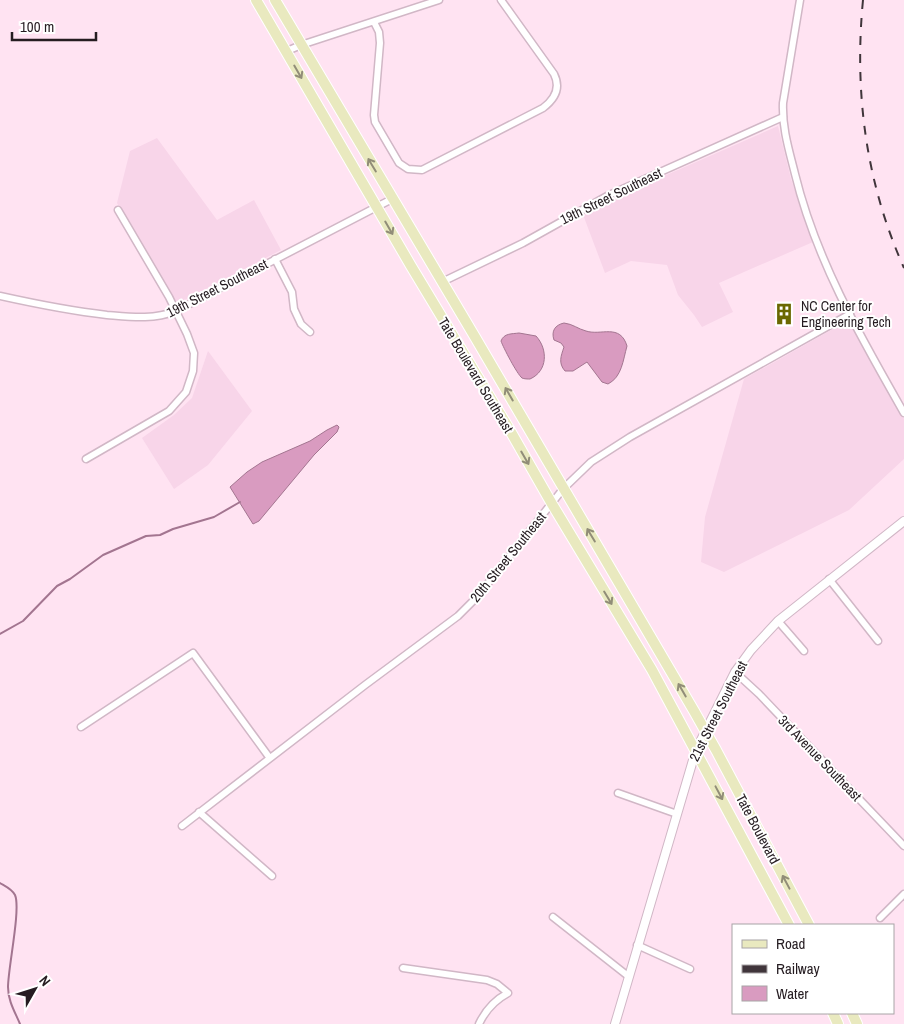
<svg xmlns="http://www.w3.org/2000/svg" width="904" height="1024" font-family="'Archivo Narrow',sans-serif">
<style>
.built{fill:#f8d5e9}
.water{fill:#d99bc0;stroke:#a37590}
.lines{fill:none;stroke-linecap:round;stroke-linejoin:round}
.stream{stroke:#a37590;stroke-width:2}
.minor-casing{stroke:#d1b7c6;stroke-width:9}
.tertiary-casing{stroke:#d1b7c6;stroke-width:10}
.primary-casing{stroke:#fff;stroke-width:12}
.minor{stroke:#fff;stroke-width:6}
.tertiary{stroke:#fff;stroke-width:8}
.primary{stroke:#e9e9bf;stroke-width:10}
.rail{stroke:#40353b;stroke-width:2;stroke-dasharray:9 9;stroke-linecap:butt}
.oneway{stroke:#918d78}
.labels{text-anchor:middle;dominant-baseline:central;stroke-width:4;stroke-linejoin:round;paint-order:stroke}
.street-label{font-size:14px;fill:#251c21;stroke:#fff}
.poi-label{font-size:14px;fill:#251c21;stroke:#fff;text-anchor:start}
</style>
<rect width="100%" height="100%" fill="#ffe3f2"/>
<!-- built -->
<g class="built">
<path d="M778,126L791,179L813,242L719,283L733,312L702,327L694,315L678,295L667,265L631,261L605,273L582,212Z"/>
<path d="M157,138L217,220L254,200L281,250L177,304L117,203L130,151Z"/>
<path d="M849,320L904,419V459L849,510L724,572L701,562L705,517L744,379Z"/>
<path d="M208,351L252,411L208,465L174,489L142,438L174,415L192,398Z"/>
</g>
<!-- water -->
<g class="water">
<path d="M564,323C573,324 578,329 586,331C601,336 620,323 627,346C623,360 622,377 608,384L602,382L587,362L573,371H565C558,363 561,356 564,347L561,343L554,340C551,331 555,325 564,323Z"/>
<path d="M519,333L536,336C548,349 548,371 530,379C528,379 524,379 522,378C517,374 503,347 501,341C504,333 512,334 519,333Z"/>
<path d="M337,425L339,427L337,432L314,455L259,521L253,524L230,487L247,472L262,462L310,441L327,430Z"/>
</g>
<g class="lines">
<!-- stream -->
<g class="stream">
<path d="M0,634L23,621L57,586L70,579L103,555L146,536L160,535L173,529L214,517L240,502"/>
<path d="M0,883C5,886 12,889 15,895C21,909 8,968 8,987C8,1001 15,1012 20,1024"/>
</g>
<!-- minor casing -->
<g class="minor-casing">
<g id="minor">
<path d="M800,0L783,103C782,128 789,150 795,174C816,260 860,336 904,413"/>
<path d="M374,22L379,32L380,43L374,115L375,122L399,163L408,169L422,170L543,108C555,99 561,88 554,74L501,0"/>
<path d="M287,51L301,45L439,0"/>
<path d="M275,259L292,292L294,309L301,324L310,332"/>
<path d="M442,282L523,243L609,195L783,117"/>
<path d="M0,296C36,304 71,311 107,315C131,317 153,320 176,311L392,199"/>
<path d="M86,459L169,411L186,392L193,371L194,353L187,334L169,297L118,210"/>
<path d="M829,579L878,641"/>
<path d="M778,621L804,651"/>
<path d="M735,672L759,694L904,846"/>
<path d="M81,727L193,653L269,757"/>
<path d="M618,793L677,814"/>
<path d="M199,812L272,876"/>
<path d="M182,826L365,685L458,616L477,597L563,489L591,462L630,437L850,314"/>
<path d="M553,917L628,976"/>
<path d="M880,918L904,894"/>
<path d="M637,945L690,969"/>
<path d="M403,968L487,980L497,984L508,993C495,1000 485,1011 479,1024"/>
</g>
</g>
<!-- tertiary casing -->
<g class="tertiary-casing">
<path id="tertiary" d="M615,1024L696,750L735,672L751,650L778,621L904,521"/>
</g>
<!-- primary casing -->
<g class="primary-casing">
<g id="primary">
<path d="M256,0L411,266L508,427L552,504L652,670L789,925"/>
<path d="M275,0L475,337L694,711L716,750L809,925"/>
<path d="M833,1013L838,1024"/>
<path d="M852,1013L857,1024"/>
</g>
</g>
<!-- minor -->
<use href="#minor" class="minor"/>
<!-- tertiary -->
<use href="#tertiary" class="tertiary"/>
<!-- primary -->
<use href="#primary" class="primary"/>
<!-- rail -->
<path class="rail" d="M863,0C854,93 866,183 904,268"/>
</g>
<!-- one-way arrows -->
<defs><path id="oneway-shaft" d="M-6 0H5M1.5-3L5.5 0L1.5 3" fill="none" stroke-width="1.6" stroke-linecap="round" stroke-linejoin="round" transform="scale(1.25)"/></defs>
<g class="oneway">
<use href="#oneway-shaft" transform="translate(298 72) rotate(60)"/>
<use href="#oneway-shaft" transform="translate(372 165) rotate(-121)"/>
<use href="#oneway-shaft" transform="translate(389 228) rotate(60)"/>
<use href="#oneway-shaft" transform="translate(509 394) rotate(-120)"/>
<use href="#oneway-shaft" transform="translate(525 458) rotate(60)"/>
<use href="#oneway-shaft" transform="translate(591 535) rotate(-121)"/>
<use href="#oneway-shaft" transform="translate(608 598) rotate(59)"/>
<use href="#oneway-shaft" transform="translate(682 690) rotate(-120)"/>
<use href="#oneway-shaft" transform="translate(719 793) rotate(62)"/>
<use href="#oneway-shaft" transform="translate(786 882) rotate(-118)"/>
</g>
<!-- icons -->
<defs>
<g id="building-bare" transform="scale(1.725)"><path d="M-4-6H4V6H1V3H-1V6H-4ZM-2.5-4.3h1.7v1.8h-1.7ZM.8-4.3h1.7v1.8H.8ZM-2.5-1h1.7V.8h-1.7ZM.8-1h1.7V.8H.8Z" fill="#6a6801" stroke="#fff" stroke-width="2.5" paint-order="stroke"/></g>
</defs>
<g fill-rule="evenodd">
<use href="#building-bare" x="784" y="314"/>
</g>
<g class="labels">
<!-- street labels -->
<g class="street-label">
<text transform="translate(611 196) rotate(-26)">19th Street Southeast</text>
<text transform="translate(217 288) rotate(-27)">19th Street Southeast</text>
<text transform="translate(476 375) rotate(59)">Tate Boulevard Southeast</text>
<text transform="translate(508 557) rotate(-51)">20th Street Southeast</text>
<text transform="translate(718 711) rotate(-63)">21st Street Southeast</text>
<text transform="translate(820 758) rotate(46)">3rd Avenue Southeast</text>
<text transform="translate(758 829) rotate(62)">Tate Boulevard</text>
</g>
<!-- poi labels -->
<g class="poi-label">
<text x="801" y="306">NC Center for<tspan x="801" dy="16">Engineering Tech</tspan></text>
</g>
</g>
<!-- legend -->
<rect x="732" y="924" width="162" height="90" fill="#ffffff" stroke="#a8a4a6"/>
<rect x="742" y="940" width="25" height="8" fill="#e9e9bf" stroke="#a8a4a6"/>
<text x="776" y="949" font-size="15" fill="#251c21">Road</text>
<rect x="742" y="965" width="25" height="8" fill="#40353b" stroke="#a8a4a6"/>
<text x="776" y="974" font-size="15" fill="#251c21">Railway</text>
<rect x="742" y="986" width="25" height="15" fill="#d99bc0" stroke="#a8a4a6"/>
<text x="776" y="999" font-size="15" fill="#251c21">Water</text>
<!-- north arrow -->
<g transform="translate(35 989) rotate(51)" stroke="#ffffff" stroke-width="4" paint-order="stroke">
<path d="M0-4L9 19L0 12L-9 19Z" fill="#251c21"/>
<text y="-8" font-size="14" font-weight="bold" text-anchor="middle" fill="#251c21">N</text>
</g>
<!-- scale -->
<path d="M12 32v8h84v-8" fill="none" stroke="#251c21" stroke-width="2.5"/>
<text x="20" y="32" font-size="15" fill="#251c21" stroke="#ffffff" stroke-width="4" paint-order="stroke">100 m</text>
</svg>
